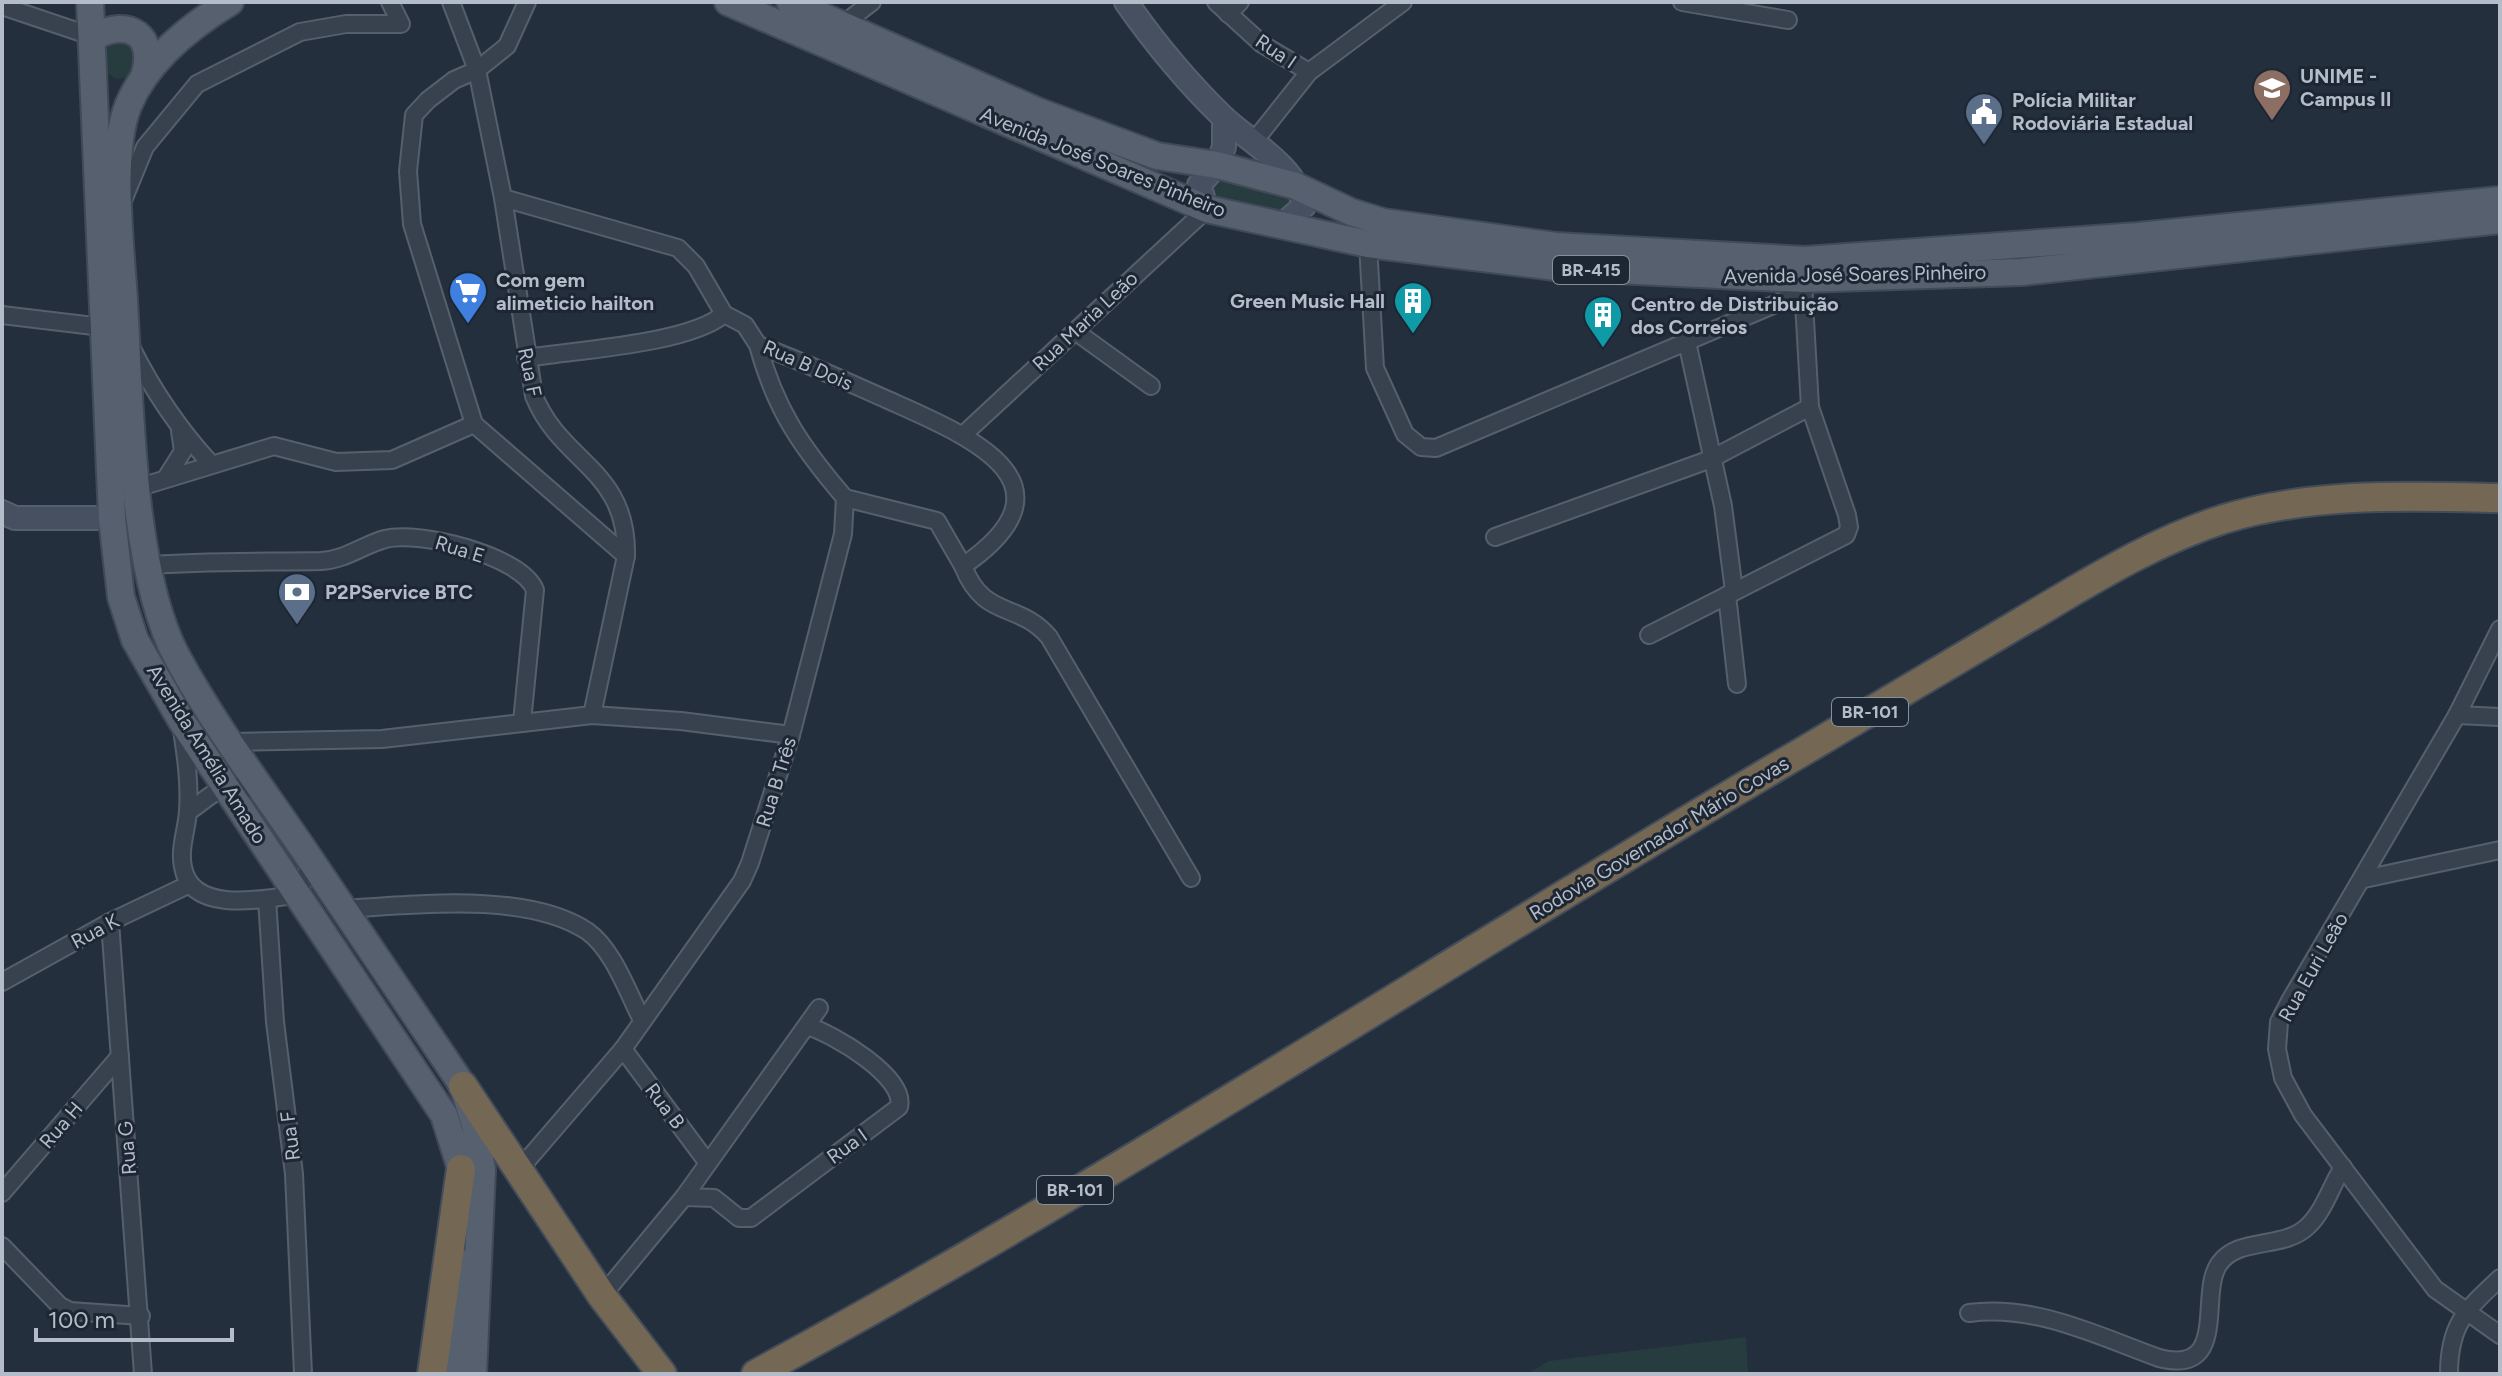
<svg xmlns="http://www.w3.org/2000/svg" width="2502" height="1376" font-family="Figtree,sans-serif">
<style>
.green{fill:#263c3f}
.lines{fill:none;stroke-linecap:round;stroke-linejoin:round}
.street-casing{stroke:#565f6c;stroke-width:20}
.secondary-casing{stroke:#565f6c;stroke-width:26}
.primary-casing{stroke:#414a57;stroke-width:30}
.highway-casing{stroke:#434c59;stroke-width:32}
.street{stroke:#38414e;stroke-width:16}
.secondary{stroke:#465061;stroke-width:22}
.primary{stroke:#56606e;stroke-width:26}
.highway{stroke:#746855;stroke-width:28}
.labels{text-anchor:middle;dominant-baseline:central;stroke-width:6;stroke-linejoin:round;paint-order:stroke}
.shield{fill:#1d2633;stroke:#878f9c;stroke-width:2}
.shield-label{font-size:18px;font-weight:bold;fill:#b4bcc9}
.street-label{font-size:20px;fill:#b4bcc9;stroke:#1d2633}
.poi-label{font-size:20px;font-weight:bold;fill:#b4bcc9;stroke:#1d2633;text-anchor:start}
</style>
<rect width="100%" height="100%" fill="#242f3e"/>
<!-- green -->
<g class="green">
<path d="M116,36L141,47L131,77L117,79L105,72L104,44Z"/>
<path d="M1221,174L1294,201L1284,217L1218,203L1211,189L1214,179Z"/>
<path d="M1746,1337L1748,1374H1527L1549,1361Z"/>
</g>
<g class="lines">
<!-- street casing -->
<g class="street-casing">
<g id="street">
<path d="M451,2L477,70L503,198L534,396C561,463 628,469 626,556L592,715"/>
<path d="M527,2L507,46L477,70L454,80L428,100L414,115L408,171L412,224L474,424L626,556"/>
<path d="M1216,2L1262,44L1309,72L1255,140"/>
<path d="M1682,2L1788,20"/>
<path d="M2,6L94,37"/>
<path d="M1228,14L1240,2"/>
<path d="M842,25L872,2"/>
<path d="M1309,72L1403,2"/>
<path d="M503,198L678,248L696,266L724,314L745,325L758,345C802,361 845,381 888,400C966,435 1085,482 963,566C984,620 1018,601 1049,637L1191,878"/>
<path d="M122,203L145,147L197,84L300,32L346,24H401L390,2"/>
<path d="M1368,244L1375,368L1405,434L1421,447L1436,448L1804,292"/>
<path d="M2,315L102,327"/>
<path d="M1075,331L1151,386"/>
<path d="M1687,342L1723,506L1734,591"/>
<path d="M131,347C153,391 177,427 211,464"/>
<path d="M526,358C575,350 690,344 724,314"/>
<path d="M964,434L1207,209"/>
<path d="M166,478L183,451L180,431"/>
<path d="M137,488L274,446L336,462L392,460L474,424"/>
<path d="M845,498L937,521L963,566"/>
<path d="M1495,537L1711,459L1810,407"/>
<path d="M149,565C206,561 264,562 321,561C345,560 363,545 385,539C419,530 522,556 535,590L522,722"/>
<path d="M1727,595L1737,684"/>
<path d="M2500,629L2457,715L2291,999L2279,1022L2277,1049L2283,1078L2303,1115L2435,1289L2500,1335"/>
<path d="M1649,635L1846,535L1849,527L1847,515L1810,407L1803,285"/>
<path d="M2457,715L2500,717"/>
<path d="M182,730C186,757 190,783 188,811C187,829 179,848 183,867C191,915 265,899 298,894L312,861"/>
<path d="M230,742L382,739L592,715L681,721L791,735"/>
<path d="M188,812C216,793 226,775 260,793"/>
<path d="M2364,879L2500,850"/>
<path d="M267,899L275,1022L294,1174L303,1374"/>
<path d="M343,909C413,905 526,891 587,931C613,949 628,993 642,1020"/>
<path d="M110,922L143,1374"/>
<path d="M2,982L110,922L190,884"/>
<path d="M623,1049L707,1162"/>
<path d="M518,1171L623,1049L742,881L750,863L791,735L843,534L845,498C802,448 775,409 758,345"/>
<path d="M2,1193L120,1056"/>
<path d="M684,1197L714,1198L739,1218H751L899,1107C907,1077 832,1033 807,1026"/>
<path d="M2,1246L60,1306L70,1311L141,1316"/>
<path d="M602,1296L684,1197L819,1008"/>
<path d="M1969,1313C2035,1304 2098,1336 2159,1358C2230,1376 2198,1294 2219,1264C2238,1236 2284,1250 2308,1226C2324,1211 2331,1186 2343,1167"/>
<path d="M2449,1374C2449,1324 2466,1310 2500,1278"/>
</g>
</g>
<!-- secondary casing -->
<g class="secondary-casing">
<g id="secondary">
<path d="M1126,2C1154,42 1187,82 1222,116C1249,142 1296,165 1304,206L1281,226"/>
<path d="M1207,209L1199,185L1217,165L1224,147V118"/>
<path d="M2,512L15,518H112"/>
</g>
</g>
<!-- primary casing -->
<g class="primary-casing">
<g id="primary">
<path d="M90,2L112,518L121,597L135,640L181,720L444,1115L461,1169L460,1190"/>
<path d="M230,2C189,27 147,60 128,106C109,154 121,249 124,301C130,399 131,572 177,657C216,729 267,795 312,862C363,937 413,1012 463,1086L475,1125L482,1170L473,1374"/>
<path d="M728,2L1207,209L1368,244L1556,267L1803,279L2022,272L2500,220"/>
<path d="M790,2L1037,111L1157,156L1217,165L1296,186L1351,212L1383,222L1556,246L1805,260L2138,236L2500,200"/>
<path d="M94,37C129,17 157,36 144,76"/>
<path d="M455,1374L458,1262"/>
</g>
</g>
<!-- highway casing -->
<g class="highway-casing">
<g id="highway">
<path d="M463,1086L602,1296L662,1374"/>
<path d="M432,1374L461,1169"/>
<path d="M756,1374C1115,1180 1455,955 1807,749C1878,707 1949,665 2021,622C2086,584 2151,542 2224,519C2313,492 2408,496 2500,498"/>
</g>
</g>
<!-- street -->
<use href="#street" class="street"/>
<!-- secondary -->
<use href="#secondary" class="secondary"/>
<!-- primary -->
<use href="#primary" class="primary"/>
<!-- highway -->
<use href="#highway" class="highway"/>
</g>
<!-- icons -->
<defs>
<g id="university-pin" transform="scale(2)"><path d="M0 17L-7.5 6A9.5 9.5 0 1 1 7.5 6Z" fill="#8d6e63" stroke="#1d2633"/><path d="M0-5L7-2L0 1L-7-2ZM-4 1L0 2.5L4 1V4Q0 6-4 4Z" fill="#fff"/></g>
<g id="civic-pin" transform="scale(2)"><path d="M0 17L-7.5 6A9.5 9.5 0 1 1 7.5 6Z" fill="#5c6f8a" stroke="#1d2633"/><path d="M-.6-6.5H3V-4.5H.6V-3L4-1V1h2V6H-6V1h2V-1L-.6-3ZM-1.2 2.5V6h2.4V2.5Z" fill="#fff"/></g>
<g id="supermarket-pin" transform="scale(2)"><path d="M0 17L-7.5 6A9.5 9.5 0 1 1 7.5 6Z" fill="#3f7fe0" stroke="#1d2633"/><path d="M-6-5.5h2.5l.6 2H6L4.5 2H-2.5L-4.4-4H-6ZM-1.5 3.2a1.3 1.3 0 1 0 .1 0ZM3 3.2a1.3 1.3 0 1 0 .1 0Z" fill="#fff"/></g>
<g id="building-pin" transform="scale(2)"><path d="M0 17L-7.5 6A9.5 9.5 0 1 1 7.5 6Z" fill="#0f9aa8" stroke="#1d2633"/><path d="M-4-6H4V6H1V3H-1V6H-4ZM-2.5-4.3h1.7v1.8h-1.7ZM.8-4.3h1.7v1.8H.8ZM-2.5-1h1.7V.8h-1.7ZM.8-1h1.7V.8H.8Z" fill="#fff"/></g>
<g id="bank-pin" transform="scale(2)"><path d="M0 17L-7.5 6A9.5 9.5 0 1 1 7.5 6Z" fill="#5c6f8a" stroke="#1d2633"/><path d="M-6-4H6V4H-6ZM0-2.3a2.3 2.3 0 1 0 0 4.6a2.3 2.3 0 1 0 0-4.6Z" fill="#fff"/></g>
</defs>
<g fill-rule="evenodd">
<use href="#university-pin" x="2272" y="88"/>
<use href="#civic-pin" x="1984" y="112"/>
<use href="#supermarket-pin" x="468" y="291"/>
<use href="#building-pin" x="1413" y="301"/>
<use href="#building-pin" x="1603" y="315"/>
<use href="#bank-pin" x="297" y="592"/>
</g>
<g class="labels">
<!-- shield labels -->
<g class="shield">
<rect x="1553" y="256" width="76" height="28" rx="6"/>
<rect x="1832" y="698" width="76" height="28" rx="6"/>
<rect x="1037" y="1176" width="76" height="28" rx="6"/>
</g>
<g class="shield-label">
<text x="1591" y="270">BR-415</text>
<text x="1870" y="712">BR-101</text>
<text x="1075" y="1190">BR-101</text>
</g>
<!-- street labels -->
<g class="street-label">
<text transform="translate(1276 51) rotate(34)">Rua I</text>
<text transform="translate(1103 162) rotate(22)">Avenida José Soares Pinheiro</text>
<text transform="translate(1855 274) rotate(-1)">Avenida José Soares Pinheiro</text>
<text transform="translate(1085 321) rotate(-43)">Rua Maria Leão</text>
<text transform="translate(808 365) rotate(24)">Rua B Dois</text>
<text transform="translate(530 372) rotate(78)">Rua F</text>
<text transform="translate(460 549) rotate(17)">Rua E</text>
<text transform="translate(207 754) rotate(58)">Avenida Amélia Amado</text>
<text transform="translate(776 782) rotate(-73)">Rua B Três</text>
<text transform="translate(1659 838) rotate(-31)">Rodovia Governador Mário Covas</text>
<text transform="translate(95 931) rotate(-28)">Rua K</text>
<text transform="translate(2313 967) rotate(-61)">Rua Euri Leão</text>
<text transform="translate(665 1106) rotate(53)">Rua B</text>
<text transform="translate(61 1125) rotate(-49)">Rua H</text>
<text transform="translate(290 1136) rotate(-97)">Rua F</text>
<text transform="translate(847 1146) rotate(-36)">Rua I</text>
<text transform="translate(127 1148) rotate(-95)">Rua G</text>
</g>
<!-- poi labels -->
<g class="poi-label">
<text x="2300" y="76">UNIME -<tspan x="2300" dy="23">Campus II</tspan></text>
<text x="2012" y="100">Polícia Militar<tspan x="2012" dy="23">Rodoviária Estadual</tspan></text>
<text x="496" y="280">Com gem<tspan x="496" dy="23">alimeticio hailton</tspan></text>
<text x="1385" y="301" text-anchor="end">Green Music Hall</text>
<text x="1631" y="304">Centro de Distribuição<tspan x="1631" dy="23">dos Correios</tspan></text>
<text x="325" y="592">P2PService BTC</text>
</g>
</g>
<!-- border -->
<rect width="2502" height="1376" fill="none" stroke="#b4bcc9" stroke-width="8"/>
<!-- scale -->
<path d="M36 1328v12h196v-12" fill="none" stroke="#b4bcc9" stroke-width="4"/>
<text x="48" y="1328" font-size="24" fill="#b4bcc9" stroke="#1d2633" stroke-width="6" paint-order="stroke">100 m</text>
</svg>
